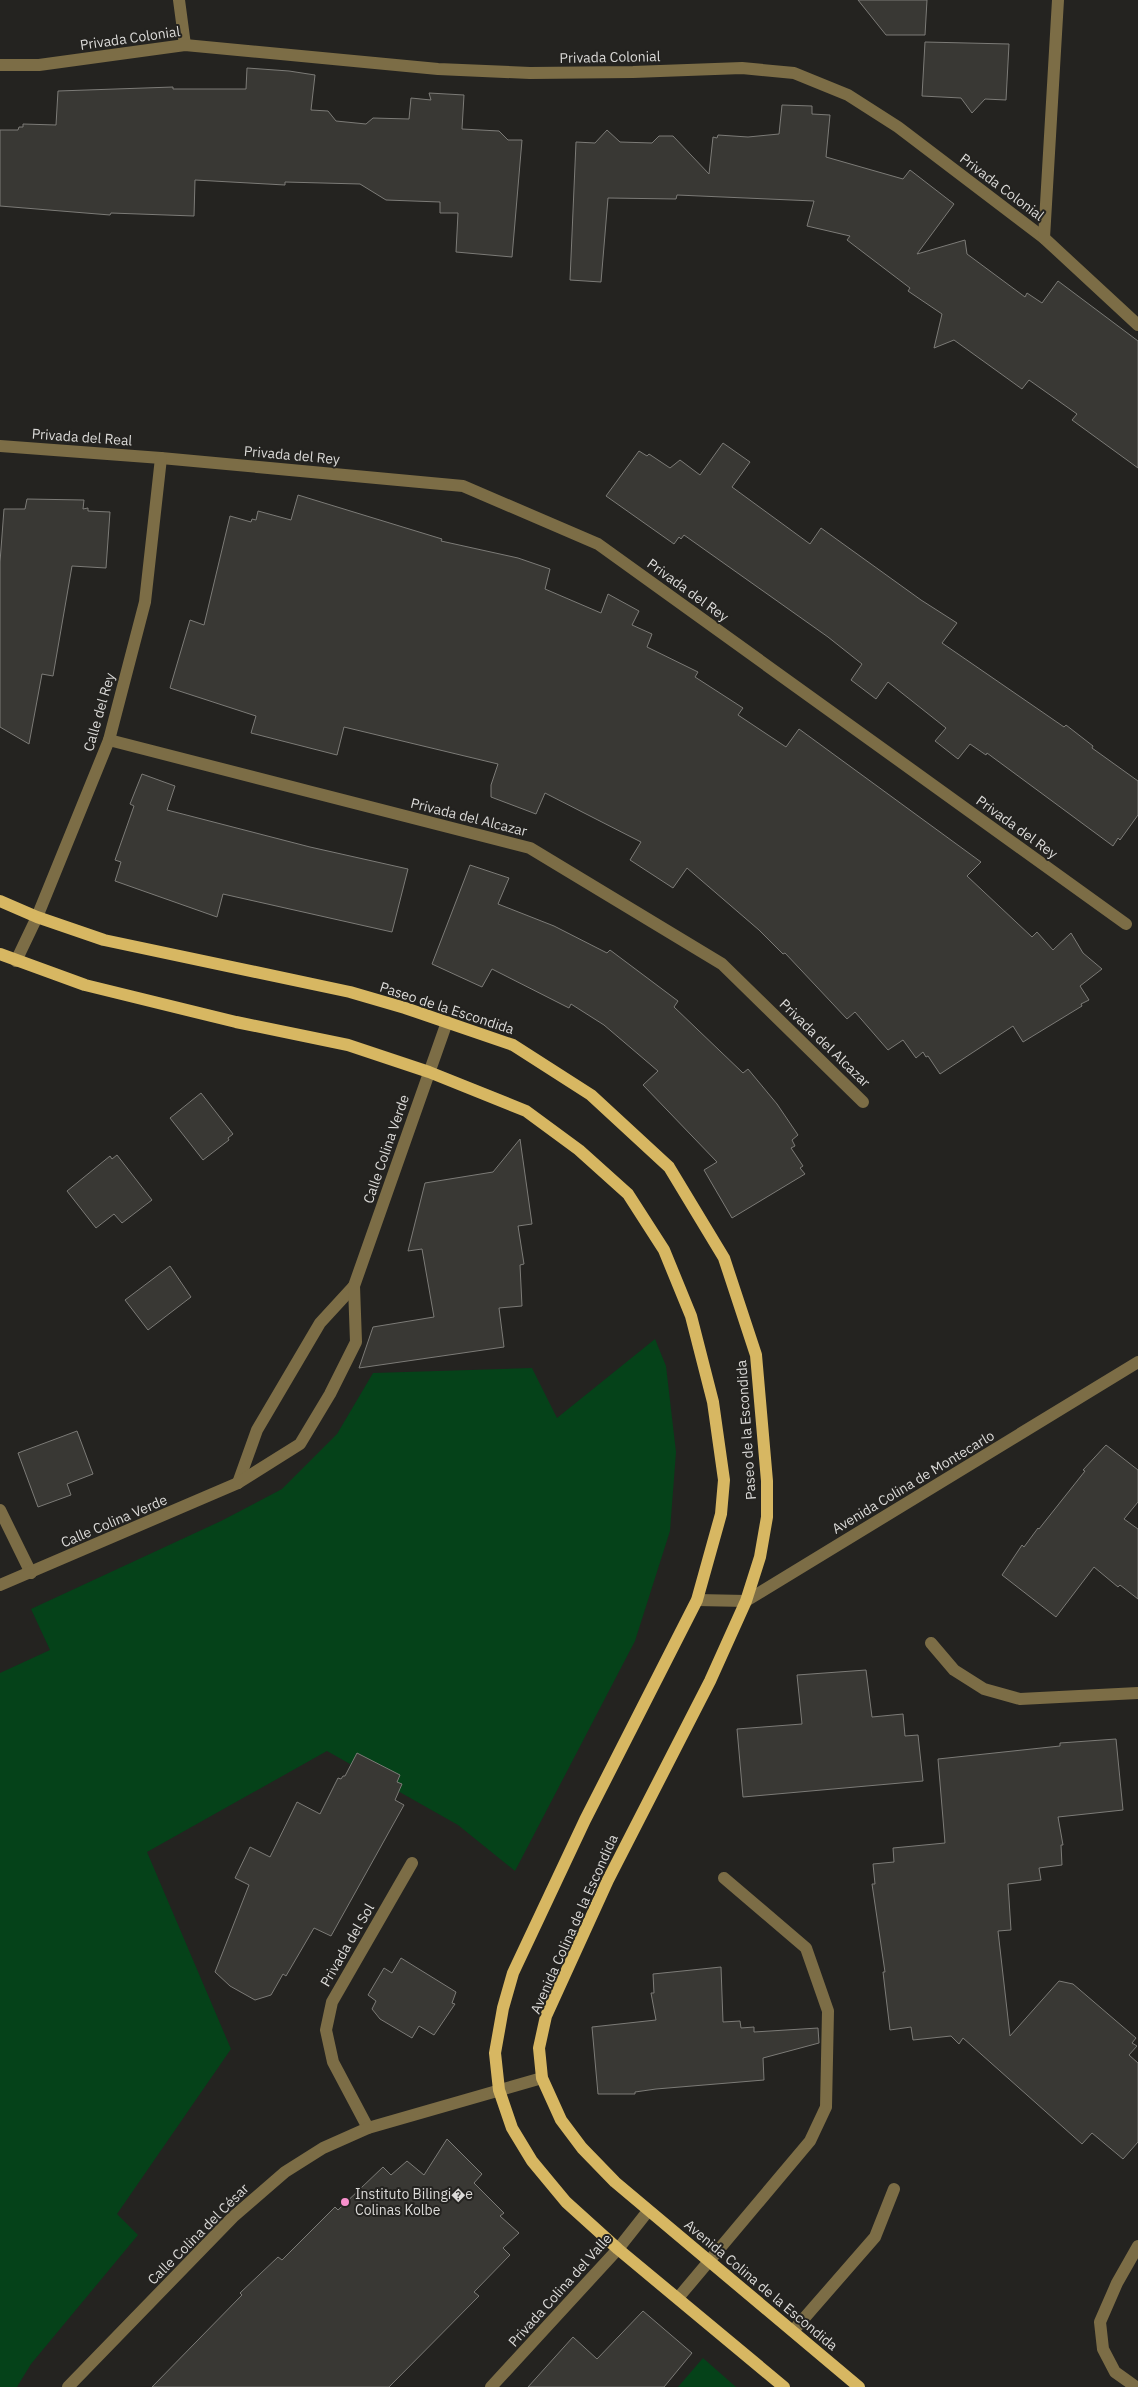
<svg xmlns="http://www.w3.org/2000/svg" width="1138" height="2387" font-family="'IBM Plex Sans',sans-serif">
<style>
.green{fill:#054219}
.building{fill:#393834;stroke:#7c7b77}
.lines{fill:none;stroke-linecap:round;stroke-linejoin:round}
.minor{stroke:#7c6d46;stroke-width:12}
.major{stroke:#d7b762;stroke-width:12}
.poi-dot{fill:#f890cc;stroke:#242320;stroke-width:2}
.labels{text-anchor:middle;dominant-baseline:central;stroke-width:4;stroke-linejoin:round;paint-order:stroke}
.street-label{font-size:14px;fill:#dbdad8;stroke:#242320}
.poi-label{font-size:14px;fill:#dbdad8;stroke:#242320;text-anchor:start}
</style>
<rect width="100%" height="100%" fill="#242320"/>
<!-- green -->
<g class="green">
<path d="M655,1339L666,1366L676,1452L670,1531L635,1641L515,1871L458,1825L327,1751L147,1852L231,2049L117,2214L138,2235L31,2364L17,2387H0V1673L50,1650L31,1609L221,1521L282,1489L337,1434L373,1373L532,1368L557,1418Z"/>
<path d="M703,2358L736,2387H678Z"/>
</g>
<!-- building -->
<g class="building">
<path d="M858,0H927L925,35H886Z"/>
<path d="M925,42L1009,44L1006,100L985,99L972,113L961,98L922,96Z"/>
<path d="M247,68L289,71L315,75L311,110L328,111L336,121L366,124L373,118L409,119L411,98L431,100L429,93L464,95L462,129L499,131L508,140H522L512,257L456,252L458,213H440V202L386,200L360,184L285,182V185L195,180L194,216L111,213L110,215L0,206V130H18L19,127H23V124L56,125L58,91L173,87V89H246Z"/>
<path d="M782,105L812,106V114L830,115L826,157L903,179L910,170L954,204L917,254L965,240L967,254L1025,297L1027,293L1042,303L1058,281L1138,341V468L1072,420L1077,414L1029,380L1022,389L954,340L934,348L942,314L908,291L910,288L847,240L850,236L807,226L814,201L677,195L676,199L608,198L601,282L570,280L576,142L595,143L607,130L620,142L652,143L659,136H673L709,174L713,137L717,138L718,135L748,137L779,134Z"/>
<path d="M723,443L750,462L732,487L810,544L821,528L921,600L957,623L942,643L1064,727L1066,725L1093,746L1092,748L1138,781V815L1120,840L1118,838L1113,846L987,753L986,755L970,744L958,759L935,741L946,728L888,682L876,699L851,680L862,664L828,637L684,535L681,539L679,537L674,544L606,496L639,451L647,456L649,454L670,468L680,460L700,475Z"/>
<path d="M298,495L442,539L441,541L518,558L550,569L545,589L601,613L608,594L639,611L632,625L652,634L647,647L698,672L695,677L743,708L738,715L786,747L799,729L981,862L967,876L1032,937L1037,932L1053,950L1071,933L1083,953L1102,969L1080,986L1089,1000L1081,1004L1082,1006L1023,1042L1013,1026L940,1074L928,1056L926,1057L923,1052L916,1058L903,1040L888,1050L855,1012L847,1019L785,953L783,954L759,930L687,868L673,888L630,860L641,842L545,793L536,814L491,797V785L498,764L344,727L337,755L251,733L256,716L170,688L190,620L204,625L230,516L251,522L252,519L256,520L258,511L291,520Z"/>
<path d="M27,499L84,500L83,509L88,508V511L110,512L106,568L72,566L53,676L42,674L29,744L0,727V562L4,509H25Z"/>
<path d="M142,774L175,786L167,810L310,847L408,869L392,932L223,894L217,917L115,881L121,862L115,860L134,806L130,804Z"/>
<path d="M470,865L509,878L498,904L554,926L607,953L610,950L678,1001L674,1007L743,1073L748,1069L777,1104L798,1135L792,1140L795,1146L791,1148L803,1166L800,1168L805,1174L732,1218L704,1170L717,1162L643,1085L658,1071L604,1025L571,1004L569,1008L492,969L482,987L432,964Z"/>
<path d="M201,1093L233,1134L228,1138L229,1140L203,1160L170,1118Z"/>
<path d="M520,1139L532,1224L518,1226L524,1264L520,1265L522,1306L499,1308L504,1347L359,1368L373,1327L434,1317L422,1249L408,1251L425,1183L493,1172Z"/>
<path d="M117,1155L152,1200L122,1223L114,1214L96,1228L67,1191L110,1156L112,1159Z"/>
<path d="M170,1266L191,1297L148,1330L125,1300Z"/>
<path d="M77,1431L93,1474L67,1484L71,1495L38,1507L18,1453Z"/>
<path d="M1106,1445L1138,1470V1502L1124,1519L1138,1529V1599L1120,1585L1118,1587L1094,1567L1056,1617L1002,1575L1022,1545L1024,1547L1038,1528L1039,1529L1085,1471L1083,1470Z"/>
<path d="M866,1670L872,1717L903,1714L905,1736L918,1735L923,1781L743,1797L737,1729L802,1724L797,1675Z"/>
<path d="M1116,1739L1123,1810L1058,1817L1063,1845H1061L1062,1865L1039,1868L1041,1880L1008,1884L1011,1930L998,1931L1010,2036L1059,1981L1073,1984L1136,2038L1132,2043L1137,2046L1129,2055L1138,2063V2142L1123,2159L1092,2133L1082,2144L963,2038L959,2044L951,2036L913,2040L911,2027L890,2030L883,1972H885L872,1884H875L873,1864L894,1862L893,1848L945,1843L938,1759L1060,1746V1743Z"/>
<path d="M357,1753L400,1775L397,1782L402,1784L395,1800L404,1805L331,1936L314,1928L286,1976L283,1974L271,1995L255,2000L230,1986L215,1972L249,1885L235,1878L250,1847L270,1857L297,1802L320,1814L338,1778L341,1779L343,1776H345Z"/>
<path d="M401,1958L456,1992L452,2003L455,2004L434,2035L419,2026L412,2038L380,2019L372,2009L376,2001L368,1995L384,1968L392,1973Z"/>
<path d="M721,1967L723,2022L740,2021L741,2028L754,2027V2032L818,2028L819,2043L763,2058L764,2080L656,2089L635,2092V2094H598L592,2027L656,2020L651,1993H654L653,1974Z"/>
<path d="M447,2139L482,2174L474,2183L504,2213L500,2216L519,2233L503,2248L510,2255L474,2292L479,2296L389,2387H152L242,2295L240,2293L278,2257L282,2260L335,2207L338,2210L383,2167L391,2175L407,2161L424,2175Z"/>
<path d="M643,2311L692,2353L664,2387H528L573,2337L597,2359Z"/>
</g>
<g class="lines">
<!-- minor -->
<g class="minor">
<path d="M179,0L185,45"/>
<path d="M0,65H39L185,45L438,69L530,73L633,72L742,68L794,73L848,95L898,127L1044,238L1138,325"/>
<path d="M1044,238L1058,0"/>
<path d="M0,446L161,458L463,486L598,544L1126,924"/>
<path d="M109,740L530,848L722,964L863,1102"/>
<path d="M16,961L37,917L109,740L145,602L161,458"/>
<path d="M238,1483L257,1430L320,1323L354,1286"/>
<path d="M0,1510L31,1573"/>
<path d="M0,1585L238,1483L300,1444L330,1394L356,1342L354,1286L447,1022"/>
<path d="M697,1600L746,1601L1138,1362"/>
<path d="M931,1643L954,1670L984,1689L1020,1699L1138,1693"/>
<path d="M368,2128L333,2062L326,2030L332,2002L412,1863"/>
<path d="M678,2298L810,2141L826,2107L828,2011L806,1948L724,1878"/>
<path d="M793,2331L875,2237L894,2189"/>
<path d="M68,2387L233,2217L285,2172L323,2148L368,2128L542,2078"/>
<path d="M491,2387L618,2249L648,2211"/>
<path d="M1136,2387L1115,2372L1103,2349L1100,2322L1117,2283L1138,2246"/>
</g>
<!-- major -->
<g class="major">
<path d="M0,901L37,917L104,940L350,992L405,1008L513,1045L591,1095L669,1167L724,1258L756,1355L767,1481V1517L760,1557L746,1601L710,1681L608,1880L546,2016L539,2048L542,2078L561,2120L582,2148L615,2182L859,2387"/>
<path d="M0,954L85,985L236,1022L348,1045L429,1072L526,1111L579,1150L628,1194L664,1250L691,1316L713,1402L724,1480L721,1514L697,1600L585,1820L513,1973L503,2008L495,2053L499,2090L512,2128L532,2161L566,2202L618,2249L784,2387"/>
</g>
</g>
<!-- markers -->
<circle class="poi-dot" cx="345" cy="2202" r="5"/>
<g class="labels">
<!-- street labels -->
<g class="street-label">
<text transform="translate(130 38) rotate(-8)">Privada Colonial</text>
<text transform="translate(610 57) rotate(-1)">Privada Colonial</text>
<text transform="translate(1002 187) rotate(37)">Privada Colonial</text>
<text transform="translate(82 437) rotate(4)">Privada del Real</text>
<text transform="translate(292 455) rotate(5)">Privada del Rey</text>
<text transform="translate(688 590) rotate(36)">Privada del Rey</text>
<text transform="translate(99 712) rotate(-74)">Calle del Rey</text>
<text transform="translate(469 817) rotate(14)">Privada del Alcazar</text>
<text transform="translate(1017 827) rotate(36)">Privada del Rey</text>
<text transform="translate(447 1008) rotate(18)">Paseo de la Escondida</text>
<text transform="translate(825 1043) rotate(44)">Privada del Alcazar</text>
<text transform="translate(386 1149) rotate(-71)">Calle Colina Verde</text>
<text transform="translate(746 1430) rotate(-94)">Paseo de la Escondida</text>
<text transform="translate(913 1482) rotate(-31)">Avenida Colina de Montecarlo</text>
<text transform="translate(114 1521) rotate(-23)">Calle Colina Verde</text>
<text transform="translate(574 1924) rotate(-66)">Avenida Colina de la Escondida</text>
<text transform="translate(347 1945) rotate(-60)">Privada del Sol</text>
<text transform="translate(198 2234) rotate(-45)">Calle Colina del César</text>
<text transform="translate(761 2285) rotate(40)">Avenida Colina de la Escondida</text>
<text transform="translate(560 2290) rotate(-48)">Privada Colina del Valle</text>
</g>
<!-- poi labels -->
<g class="poi-label">
<text x="355" y="2194">Instituto Bilingi�e<tspan x="355" dy="16">Colinas Kolbe</tspan></text>
</g>
</g>
</svg>
